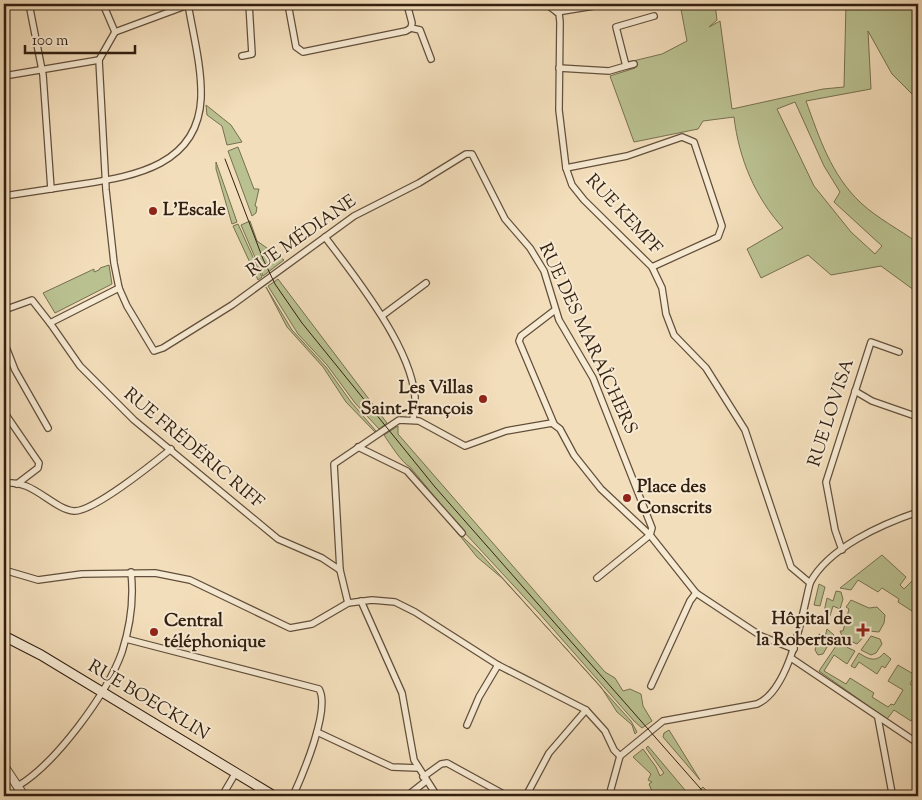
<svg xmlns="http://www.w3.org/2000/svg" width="922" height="800" font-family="'Sorts Mill Goudy',serif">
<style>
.green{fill:#bac191;stroke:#767050;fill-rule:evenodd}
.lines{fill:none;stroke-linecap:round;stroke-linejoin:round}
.minor-casing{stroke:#624f3b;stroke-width:8}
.tertiary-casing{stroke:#624f3b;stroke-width:10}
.secondary-casing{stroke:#321f10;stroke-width:11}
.minor{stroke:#f7ead3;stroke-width:5.5}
.tertiary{stroke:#f7ead3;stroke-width:8}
.secondary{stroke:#f7ead3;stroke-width:9}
.tram{stroke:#321f10;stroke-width:1}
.poi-dot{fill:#8f2418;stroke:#f7ead3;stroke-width:2}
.labels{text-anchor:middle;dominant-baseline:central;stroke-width:4;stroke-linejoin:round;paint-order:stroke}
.poi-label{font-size:18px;font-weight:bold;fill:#321f10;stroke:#f7ead3;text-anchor:start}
.street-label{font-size:18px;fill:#321f10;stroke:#f7ead3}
</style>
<rect width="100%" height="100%" fill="#f3debb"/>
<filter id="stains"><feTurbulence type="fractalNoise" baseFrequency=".004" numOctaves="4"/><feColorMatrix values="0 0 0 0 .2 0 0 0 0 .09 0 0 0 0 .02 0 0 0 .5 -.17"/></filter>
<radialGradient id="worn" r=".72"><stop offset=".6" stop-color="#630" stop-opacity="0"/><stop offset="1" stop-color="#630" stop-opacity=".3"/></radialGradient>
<!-- green -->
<g class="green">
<path d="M680,4H715L717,20L709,27L720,21L732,109L823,89L844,87L846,4H918V100L892,74L868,31L871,89L806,101C819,137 831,175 861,203C877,218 900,230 918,243V293L881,266L831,275L808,255L761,278L747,249L783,228C755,197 739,159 734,117L703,121L698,129L634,142L610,76L635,68L633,61L662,54L687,41ZM795,102L824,166L840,192L834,202L882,246L875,254L851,232L814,186L777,109Z"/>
<path d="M206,105L231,125L242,142L227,145L222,126L207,115Z"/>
<path d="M238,147L254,189H259L255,206L257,207L256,213L252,216L228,151Z"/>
<path d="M216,162L237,222L232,224L216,169Z"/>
<path d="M250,221L257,241L284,260L263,276L241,225Z"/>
<path d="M238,224L262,277L258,280L233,226Z"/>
<path d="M109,265L112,284L55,313L43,293L94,269V272L99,270L100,268Z"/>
<path d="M278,279L387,423L379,429L355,403L327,365L298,334L268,286Z"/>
<path d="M266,287L292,330L326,367L351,402L376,431L375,432L346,402L323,367L287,327Z"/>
<path d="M398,426V434L605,672L615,678L623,691L630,689L641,694L643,706L652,721L642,728L634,721L538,612L464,532L410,467C402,463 390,444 384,435Z"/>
<path d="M456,531L480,553L631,721L637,732L635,734L632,725L617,712L601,687L502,578L477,557Z"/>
<path d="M882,555L906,577L900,585L904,589L914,579L918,582V631L912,626L918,615L898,602L899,599L882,588L878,592L858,580L851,590L840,588Z"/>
<path d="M819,584L825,587L820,606L814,605Z"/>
<path d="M836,591L841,592L843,599L840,609L833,606L830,616L824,612L827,598L833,601Z"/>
<path d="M851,600L869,608L877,607L885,615L884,623L879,632L869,631L857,644L843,638L840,631H843L849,609L846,607Z"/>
<path d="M827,629L834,635L823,654L818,655L815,650L819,634L825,637Z"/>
<path d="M871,636L880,639L882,644L876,653L871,655L861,650Z"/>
<path d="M838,643L855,651L847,664L834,655L824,671L846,684L850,678L874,693L872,697L888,707L891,704L894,705L903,690L888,681L898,665L915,675L910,684L918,689V710L911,721L894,710L887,719L819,671Z"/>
<path d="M859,653C868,659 876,663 884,653L891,659L885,668L882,666L877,674L859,662L855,668L851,666Z"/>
<path d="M669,730L700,780L663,737L664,733Z"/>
<path d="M648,746L690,796H654L649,784L652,782L648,780L651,774L633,757L643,749L656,767L660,776L664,773L646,748Z"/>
<path d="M703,787L712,796H693Z"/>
</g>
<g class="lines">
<!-- minor casing -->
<g class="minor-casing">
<g id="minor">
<path d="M29,4L43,75L51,189"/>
<path d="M103,4L115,32L99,60L106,190L114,263L119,288L127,306L154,351L163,348L232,305L354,216L419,183L466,154H472L505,219L530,248L544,271L559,320L593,378L652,528L650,535L597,578"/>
<path d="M288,4L296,47L303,52L406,31L411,28"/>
<path d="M407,4L412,23L411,28L420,30L431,59"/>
<path d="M546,4L557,12"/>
<path d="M558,4L560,22L559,110L566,168L572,185L584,200L652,267L662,288L666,314L674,335L706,368L745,430L791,567L810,583"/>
<path d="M557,12L606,4"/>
<path d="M115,32L188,5"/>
<path d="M242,56L252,54L249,4"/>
<path d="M626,66L634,64"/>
<path d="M559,68L609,71L626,66L616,27L654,16"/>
<path d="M4,76L99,60"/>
<path d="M566,168L627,156L682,137L694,142L722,226L718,237L652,267"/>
<path d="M4,196C30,192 57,188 83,184C135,176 198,165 201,98C202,67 193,34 188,4"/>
<path d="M325,237C355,277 429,367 413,419"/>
<path d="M4,310L32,300L50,323L119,288"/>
<path d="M383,315L426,283"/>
<path d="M50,323L80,366L134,420L278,539L322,558L340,570"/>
<path d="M4,342L15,370L48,428"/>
<path d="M855,391L872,401L918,417"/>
<path d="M4,412L39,463L38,468L17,484"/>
<path d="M554,424L519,341L521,336L555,310"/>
<path d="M358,447L407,471L462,533"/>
<path d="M4,484C31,477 52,509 74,511C93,512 155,462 171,449"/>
<path d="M842,550L835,530L826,482L871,342L899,352"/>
<path d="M4,570L38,580L82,574L155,573L190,580L290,628L312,624L348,603L372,600L395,602L415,612L498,665L586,710L605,731L614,750L620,756"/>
<path d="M361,601L402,693L414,760L437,796"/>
<path d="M348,603L340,570L334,464L399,420L419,421L465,446L506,431L552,423L560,429L574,455L601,489L650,535L696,593L761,636L794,649"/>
<path d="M126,639L319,689C331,709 302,776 293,796"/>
<path d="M791,658L913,740"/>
<path d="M651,686L690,601L696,593"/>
<path d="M878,718L892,793L895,796"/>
<path d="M467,725L479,697L498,665"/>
<path d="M317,732L392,767L418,768"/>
<path d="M423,777L441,764L447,763L507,796"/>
<path d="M18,786C56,763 107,694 122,652C130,627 134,598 131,572"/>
<path d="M222,796L235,774"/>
<path d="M407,796L426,781"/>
<path d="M526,796L549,753L586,710"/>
<path d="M609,796L620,756L663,721L757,704C790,690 802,615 810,583C828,548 882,524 918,512"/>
</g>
</g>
<!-- tertiary casing -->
<g class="tertiary-casing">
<path id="tertiary" d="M4,766L24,796"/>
</g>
<!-- secondary casing -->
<g class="secondary-casing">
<path id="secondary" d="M4,636L41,655L274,796"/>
</g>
<!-- minor -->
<use href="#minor" class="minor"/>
<!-- tertiary -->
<use href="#tertiary" class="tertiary"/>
<!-- secondary -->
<use href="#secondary" class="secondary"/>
<!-- tram -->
<path class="tram" d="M225,159L263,259L275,284L302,323L435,487L707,796"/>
</g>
<!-- markers -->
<g class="poi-dot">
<circle cx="153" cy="211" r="5"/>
<circle cx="483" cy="399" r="5"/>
<circle cx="627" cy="498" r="5"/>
<path d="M860.5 622.5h5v5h5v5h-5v5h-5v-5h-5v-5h5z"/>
<circle cx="154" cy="632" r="5"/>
</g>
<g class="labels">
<!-- poi labels -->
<g class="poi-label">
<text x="163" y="211">L’Escale</text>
<text x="473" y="389" text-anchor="end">Les Villas<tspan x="473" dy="21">Saint-François</tspan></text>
<text x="637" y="488">Place des<tspan x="637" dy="21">Conscrits</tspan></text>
<text x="852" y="620" text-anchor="end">Hôpital de<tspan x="852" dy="21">la Robertsau</tspan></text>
<text x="164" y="622">Central<tspan x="164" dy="21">téléphonique</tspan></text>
</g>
<!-- street labels -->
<g class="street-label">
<text transform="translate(623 215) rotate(47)">RUE KEMPF</text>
<text transform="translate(302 237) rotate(-35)">RUE MÉDIANE</text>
<text transform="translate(587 339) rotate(65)">RUE DES MARAÎCHERS</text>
<text transform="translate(832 413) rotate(-72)">RUE LOVISA</text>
<text transform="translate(193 449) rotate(40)">RUE FRÉDÉRIC RIFF</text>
<text transform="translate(148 701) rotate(31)">RUE BOECKLIN</text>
</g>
</g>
<!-- margin -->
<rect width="922" height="800" fill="none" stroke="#f3debb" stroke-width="20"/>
<rect x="5" y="5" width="912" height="790" fill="none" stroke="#321f10" stroke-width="2.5"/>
<rect x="10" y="10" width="902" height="780" fill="none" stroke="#321f10"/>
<!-- scale -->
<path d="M25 45v8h110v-8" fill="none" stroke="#321f10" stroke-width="2.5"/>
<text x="32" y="45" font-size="15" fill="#321f10" stroke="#f7ead3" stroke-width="4" paint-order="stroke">100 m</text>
<rect width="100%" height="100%" filter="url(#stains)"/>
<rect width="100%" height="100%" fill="url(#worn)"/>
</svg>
